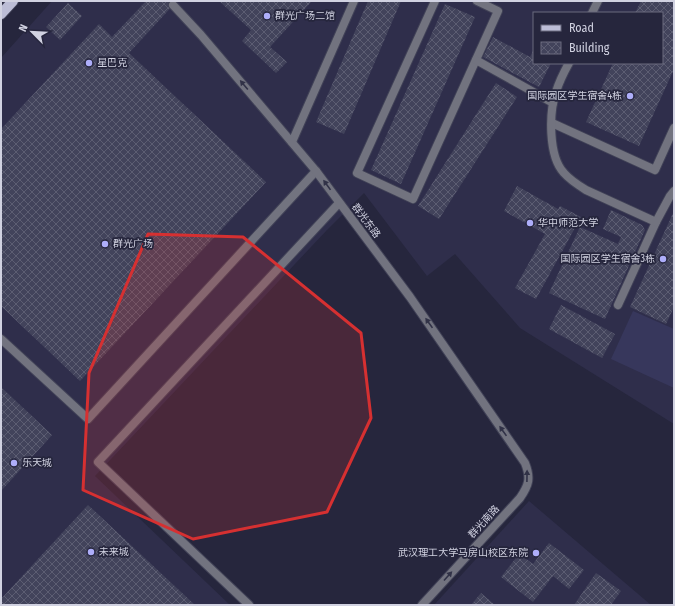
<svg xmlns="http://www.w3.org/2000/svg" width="675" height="606" font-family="'Fira Sans Condensed','Noto Sans SC',sans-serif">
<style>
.built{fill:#2f2e4b;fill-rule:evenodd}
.garden{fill:#37375c}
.building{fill:url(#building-cross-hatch)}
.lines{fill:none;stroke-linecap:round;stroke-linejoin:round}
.lane-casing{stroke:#414257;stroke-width:10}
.street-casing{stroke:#414257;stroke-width:10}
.primary-casing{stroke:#414257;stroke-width:12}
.lane{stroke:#72737f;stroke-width:8}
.street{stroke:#72737f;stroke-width:8}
.primary{stroke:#bcbdd6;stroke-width:10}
.oneway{fill:#313247}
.marked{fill:#d63031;fill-opacity:0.2;stroke:#d63031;stroke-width:3;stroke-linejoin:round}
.poi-dot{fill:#aeaefa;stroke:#26263d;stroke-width:1.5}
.labels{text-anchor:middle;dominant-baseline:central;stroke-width:3.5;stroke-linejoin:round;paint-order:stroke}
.poi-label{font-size:10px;fill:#d1d2e1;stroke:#26263d;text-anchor:start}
.street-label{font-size:10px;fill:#d1d2e1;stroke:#26263d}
</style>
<defs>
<pattern id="building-cross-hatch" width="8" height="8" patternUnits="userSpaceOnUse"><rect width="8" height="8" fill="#42435b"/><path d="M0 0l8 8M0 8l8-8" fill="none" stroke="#5c5d72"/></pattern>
</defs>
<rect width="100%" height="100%" fill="#26263d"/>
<!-- built -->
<g class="built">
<path d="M52,1H674V424L520,328L455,254L427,276L364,193L327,230L95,476L230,605H1V58ZM534,13H662V63H534Z"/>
<path d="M529,501L651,605H434Z"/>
</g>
<!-- garden -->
<path class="garden" d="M633,311L674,329V388L611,359Z"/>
<!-- building -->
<g class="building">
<path d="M146,1H177L129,53L266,182L80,381L1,306V129L99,24L112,37Z"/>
<path d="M219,1H312L270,47L287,62L276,73L242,41L251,30Z"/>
<path d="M368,1H401L344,134L316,122Z"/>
<path d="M641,1H674V69L639,146L586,122L613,63H662V13H635Z"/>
<path d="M68,3L82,16L60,40L46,27Z"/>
<path d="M445,4L475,17L401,184L371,170Z"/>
<path d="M493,37L530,57L534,49V63H551L539,87L483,57Z"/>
<path d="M496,83L517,97L439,219L418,206Z"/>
<path d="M517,186L558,209L560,206L581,217L536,299L515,288L545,234L504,211Z"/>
<path d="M611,210L642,225L645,230L605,319L549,293L580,227L618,244L621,237L603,229Z"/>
<path d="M674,211V307L666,324L630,307Z"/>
<path d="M561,305L615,334L602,358L549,329Z"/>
<path d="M1,387L52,435L1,491Z"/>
<path d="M88,505L195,605H1V599Z"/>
<path d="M549,543L584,570L569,589L553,576L533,602L501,577L519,554L533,564Z"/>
<path d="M596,573L621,591L611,605H574Z"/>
<path d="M481,593L495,605H471Z"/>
</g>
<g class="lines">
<!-- lane casing -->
<g class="lane-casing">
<g id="lane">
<path d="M435,1L357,173L413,199L498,11L477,1"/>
<path d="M476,60L553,103"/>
<path d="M552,123L655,170L674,128"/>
<path d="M292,142L354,1"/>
<path d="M618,305L656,222"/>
<path d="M1,339L88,419L316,171"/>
<path d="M249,605L98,462L339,203"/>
</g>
</g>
<!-- street casing -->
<g class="street-casing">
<g id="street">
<path d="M173,5L201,35L316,171L410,297L525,463C531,478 529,485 520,498L422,605"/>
<path d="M592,13L598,1"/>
<path d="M569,63C564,72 559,82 556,92C549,112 548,156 564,173C570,180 578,185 586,190L656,222L670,196L674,191"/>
</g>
</g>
<!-- primary casing -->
<g class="primary-casing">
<path id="primary" d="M1,14L13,1"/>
</g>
<!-- lane -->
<use href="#lane" class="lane"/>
<!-- street -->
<use href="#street" class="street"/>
<!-- primary -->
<use href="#primary" class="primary"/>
</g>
<!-- one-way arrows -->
<defs><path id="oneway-solid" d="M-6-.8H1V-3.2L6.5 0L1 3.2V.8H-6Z"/></defs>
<g class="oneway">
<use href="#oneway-solid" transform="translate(244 85) rotate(-130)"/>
<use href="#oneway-solid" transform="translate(327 185) rotate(-126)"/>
<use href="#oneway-solid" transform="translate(429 323) rotate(-125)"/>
<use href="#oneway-solid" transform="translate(503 431) rotate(-125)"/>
<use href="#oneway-solid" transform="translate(527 476) rotate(-89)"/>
<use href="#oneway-solid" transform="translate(448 576) rotate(-48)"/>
</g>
<!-- marked area -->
<path class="marked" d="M148,234L243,237L361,333L371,418L327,512L193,539L83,490L89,373Z"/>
<!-- markers -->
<g class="poi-dot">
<circle cx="267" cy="16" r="4"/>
<circle cx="89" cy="63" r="4"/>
<circle cx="630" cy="96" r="4"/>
<circle cx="530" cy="223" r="4"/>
<circle cx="105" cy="244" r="4"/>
<circle cx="663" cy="259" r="4"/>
<circle cx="14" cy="463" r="4"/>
<circle cx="91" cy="552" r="4"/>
<circle cx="536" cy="553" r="4"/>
</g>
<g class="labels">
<!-- poi labels -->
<g class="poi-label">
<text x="275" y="16">群光广场二馆</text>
<text x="97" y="63">星巴克</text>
<text x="622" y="96" text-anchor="end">国际园区学生宿舍4栋</text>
<text x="538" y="223">华中师范大学</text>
<text x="113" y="244">群光广场</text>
<text x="655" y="259" text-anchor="end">国际园区学生宿舍3栋</text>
<text x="22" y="463">乐天城</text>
<text x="99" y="552">未来城</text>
<text x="528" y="553" text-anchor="end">武汉理工大学马房山校区东院</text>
</g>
<!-- street labels -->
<g class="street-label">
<text transform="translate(366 221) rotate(53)">群光东路</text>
<text transform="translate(484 522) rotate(-48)">群光南路</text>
</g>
</g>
<!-- border -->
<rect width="675" height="606" fill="none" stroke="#d1d2e1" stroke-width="4"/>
<!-- legend -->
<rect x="533" y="12" width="130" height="52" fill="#26263d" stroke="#6a6b7f"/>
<rect x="541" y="25" width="20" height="6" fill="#bcbdd6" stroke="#6a6b7f"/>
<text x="569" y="32" font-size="12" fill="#d1d2e1">Road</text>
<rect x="541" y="42" width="20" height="12" fill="url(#building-cross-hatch)" stroke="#6a6b7f"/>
<text x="569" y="52" font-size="12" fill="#d1d2e1">Building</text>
<!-- north arrow -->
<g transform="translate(32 32) rotate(294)" stroke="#26263d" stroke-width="3" paint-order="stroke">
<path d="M0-3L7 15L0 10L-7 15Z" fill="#d1d2e1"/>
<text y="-6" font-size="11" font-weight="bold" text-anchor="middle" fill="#d1d2e1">N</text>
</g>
</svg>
